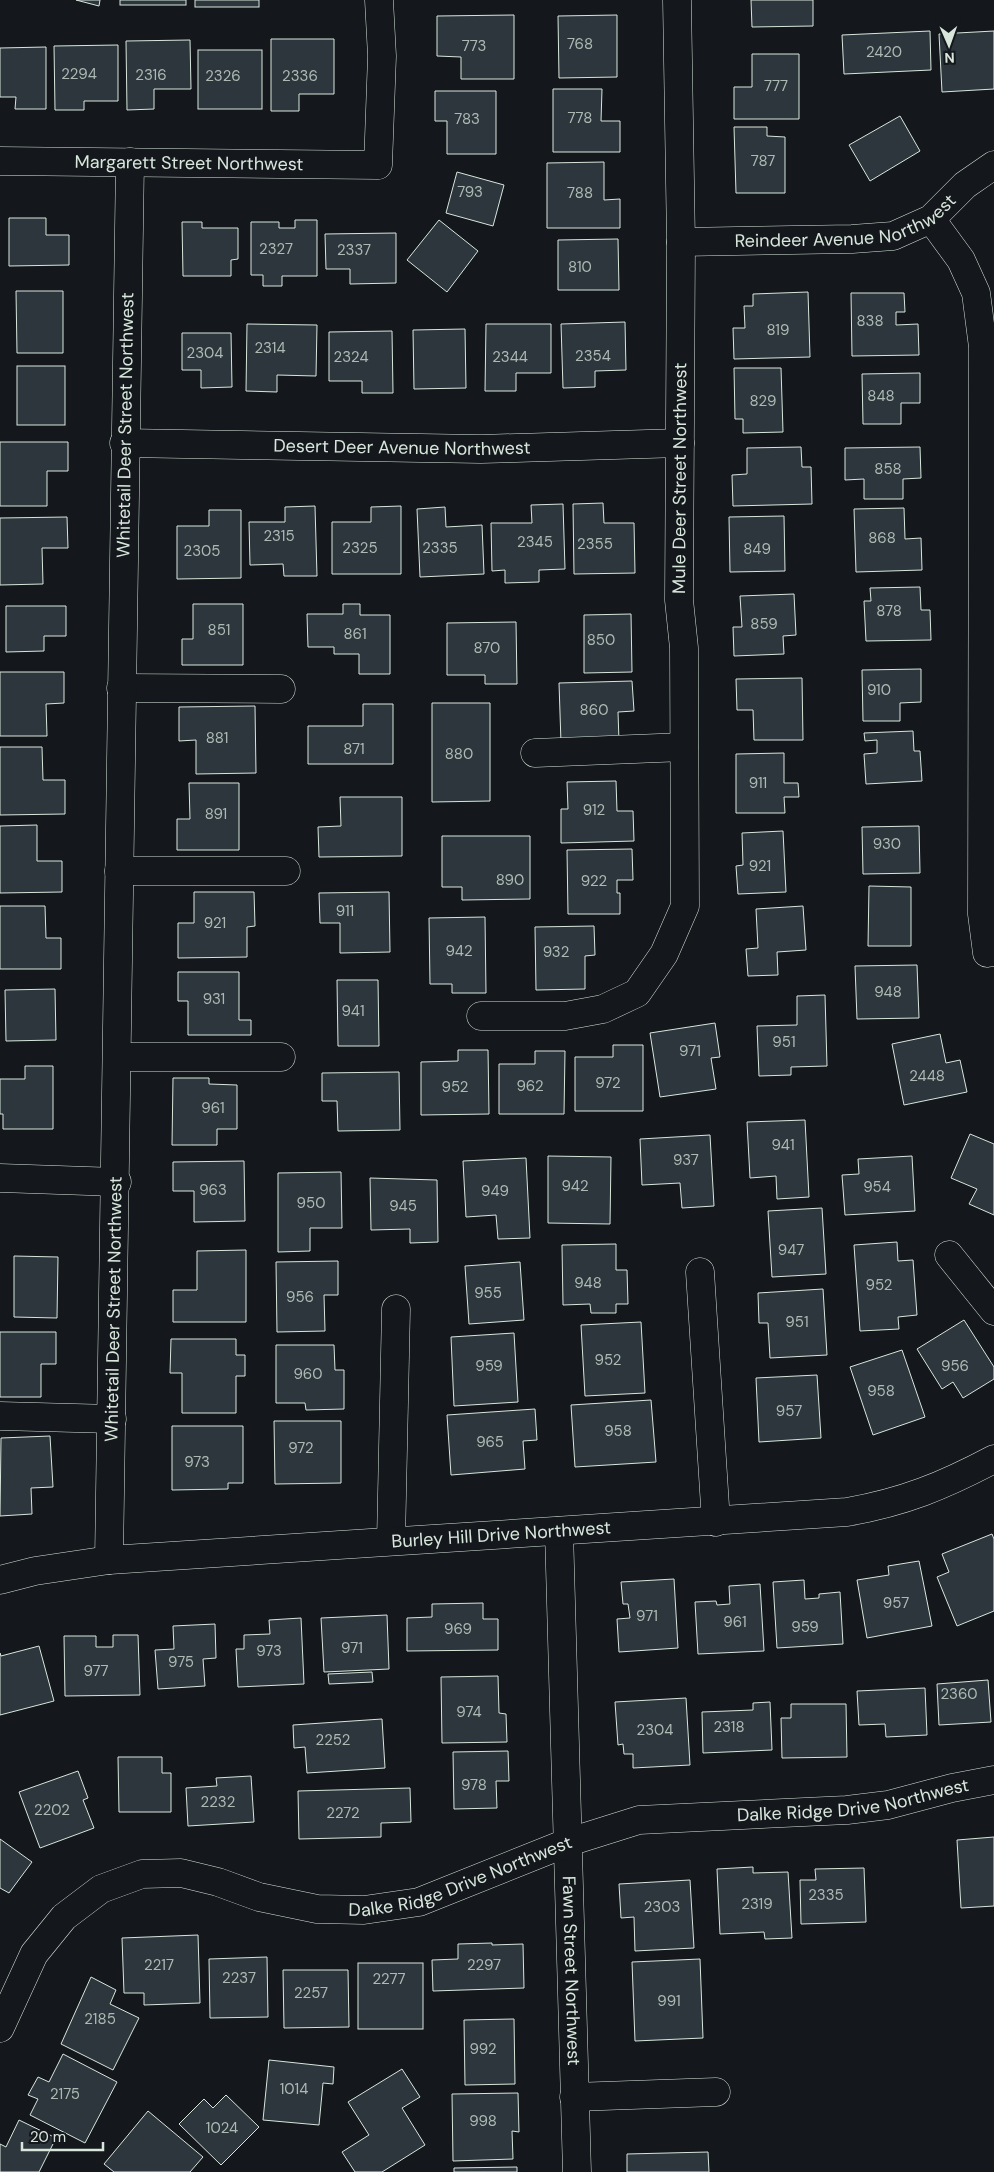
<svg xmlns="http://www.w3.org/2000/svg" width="994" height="2172" font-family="'DM Sans',sans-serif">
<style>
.building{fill:#2c363c;stroke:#d8e6dc}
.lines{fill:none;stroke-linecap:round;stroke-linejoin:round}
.minor-casing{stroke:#d8e6dc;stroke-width:29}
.minor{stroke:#14181c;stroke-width:28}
.labels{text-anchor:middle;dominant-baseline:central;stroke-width:4;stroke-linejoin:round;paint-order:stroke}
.number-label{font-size:15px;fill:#adbab4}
.street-label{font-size:18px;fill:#d8e6dc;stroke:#14181c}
</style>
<rect width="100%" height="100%" fill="#14181c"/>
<!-- building -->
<g class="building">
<path d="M76,0H100L99,6Z"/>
<rect x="120" y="0" width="66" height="5"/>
<rect x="195" y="0" width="64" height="7"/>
<path d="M751,0H813V26L752,27Z"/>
<path d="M514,15V79H461V57L437,56V16Z"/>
<path d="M617,15V77L559,78L558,16Z"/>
<path d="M930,31L931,70L844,74L842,35Z"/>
<path d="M994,31V89L942,92L939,34Z"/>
<path d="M271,39H334V94H299V111H271Z"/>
<path d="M190,40L191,89H154V109L127,110L126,41Z"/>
<path d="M118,45V101H84V110H55L54,46Z"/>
<path d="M46,47V109H15L16,97H0V48Z"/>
<rect x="198" y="50" width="64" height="59"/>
<path d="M752,54H799V119H734V87H752Z"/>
<path d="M553,89H602L601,121H620V152H553Z"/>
<path d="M435,91H496V154H447V121H435Z"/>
<path d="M900,116L920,151L870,181L849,145Z"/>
<path d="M734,127H767V136L785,137V193H736Z"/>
<path d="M604,162V200L620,199V228H547V163Z"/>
<path d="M457,172L504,185L493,226L446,213Z"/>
<path d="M9,218H46V235H69V265L9,266Z"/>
<path d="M295,220H317V276H282V286H263V275H251V222H279V228H295Z"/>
<path d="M439,220L478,251L447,292L407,260Z"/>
<path d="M182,222H202V228H238V259L231,260V276H183Z"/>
<path d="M396,233V283L350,284V269H326L325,234Z"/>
<path d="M618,239L619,290H558V240Z"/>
<path d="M16,291H63V353H17Z"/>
<path d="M808,292L810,357L734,359L733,328H745L744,306H753V294Z"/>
<path d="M851,293H904L905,312H896V325L918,324L919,355L852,356Z"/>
<path d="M625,322L626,370L595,371V387L563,388L561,324Z"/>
<path d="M247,324L317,325L316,376L277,375V392L246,391Z"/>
<path d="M486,324H551V373H516V391H485Z"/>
<path d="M465,329L466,388L414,389L413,330Z"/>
<path d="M392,331L393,393H362V381H329V332Z"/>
<path d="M182,333H231L232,387L201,388V370H182Z"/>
<rect x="17" y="366" width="48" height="59"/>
<path d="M734,368H781L783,432L743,433V419H735Z"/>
<path d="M920,373V403H901V424H863L862,374Z"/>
<path d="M0,442H68V471H47V506H0Z"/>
<path d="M801,447L802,467H811L812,504L733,506L732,475L747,474V448Z"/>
<path d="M920,447L921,478L903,479V499H864V479L845,480V448Z"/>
<path d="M603,503L604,523H634L635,573L574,574L573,504Z"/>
<path d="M563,504L565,569L539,570V582L505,583V570L492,571L491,523H532L531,505Z"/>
<path d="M315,506L317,576H284L283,564L250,565L249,522H285V507Z"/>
<path d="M401,506V574H332V522H371V507Z"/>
<path d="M445,507L446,527L482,525L484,574L420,577L417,509Z"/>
<path d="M904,508L905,539L921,538L922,570L856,572L854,509Z"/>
<path d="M209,510H241V578L177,579V526H209Z"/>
<path d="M784,516L785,571L730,572L729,517Z"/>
<path d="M67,517L68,548H42L43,584L0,585V518Z"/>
<path d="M920,587L921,610H930L931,640L866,641L864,601H871L870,588Z"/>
<path d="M794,594L796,635L783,636L784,654L734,656L733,627H742L740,596Z"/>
<path d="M193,604H243V665H182V639H193Z"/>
<path d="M343,604H360V615H390V674H359V654H334V647H308L307,614H343Z"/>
<path d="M6,606H66V636H44V651L6,652Z"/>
<path d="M631,614L632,672L584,673V615Z"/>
<path d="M516,622L517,684H485V675H447V623Z"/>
<path d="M921,669V702L900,703V721H863L862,670Z"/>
<path d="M0,672H64V703L46,704L47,736H0Z"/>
<path d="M802,678L803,740H754L753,710H737L736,679Z"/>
<path d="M632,681L634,711L618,712L619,741L561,743L559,683Z"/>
<path d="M432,703H490V801L432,802Z"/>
<path d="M363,704H393V764H308V726H363Z"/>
<path d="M255,706L256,773L196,774V740L179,741V707Z"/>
<path d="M913,731L914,751H920L922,781L866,784L864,754L877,753V740L865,741L864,733Z"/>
<path d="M0,747H42L43,780H65V814L0,815Z"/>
<path d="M784,753V783H798L799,797H784L785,813H736V754Z"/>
<path d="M616,781L617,811H633L634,841L561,843V809H568L567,782Z"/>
<path d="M189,783H239V850H177V819H190Z"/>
<path d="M340,797H402V856L319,857L318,827L341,826Z"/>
<path d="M37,825V861H62V892L0,893V826Z"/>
<path d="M919,826L920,873L863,874L862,827Z"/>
<path d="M783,831L786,892L738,894L736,866L743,865L742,833Z"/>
<path d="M442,836H530V899L462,900V887H442Z"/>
<path d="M632,849L633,880H617V893H620V914H568L567,850Z"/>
<path d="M869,886L911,887V946H868Z"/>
<path d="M194,892H254L255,926L247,927V957L178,958V923H194Z"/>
<path d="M389,892L390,952L340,953V923H320L319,893Z"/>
<path d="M0,906H45L46,938H61V969H0Z"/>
<path d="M803,906L806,950L777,952L778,975L748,976L746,949L758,948L756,909Z"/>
<path d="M485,917L486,993H452V984H430L429,918Z"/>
<path d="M594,926L595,955L585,956V989L536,990L535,927Z"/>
<path d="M917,965L919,1018L857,1019L855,966Z"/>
<path d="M178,972H239V1020H251V1035H188V1001H178Z"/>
<path d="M337,980H378L379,1046H338Z"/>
<path d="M55,989L56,1040L6,1041L5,990Z"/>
<path d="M825,995L827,1066L791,1067V1075L759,1076L757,1026L797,1025V996Z"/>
<path d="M715,1023L720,1057L711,1058L716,1089L660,1097L650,1033Z"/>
<path d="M940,1034L946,1063L960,1060L967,1092L904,1105L892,1044Z"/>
<path d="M613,1045H643V1111H575V1057H613Z"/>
<path d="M458,1050H488L489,1114L421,1115V1062L458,1061Z"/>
<path d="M535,1051H565L564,1114H499V1064H535Z"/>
<path d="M25,1066H53V1129H3V1114H0V1079H25Z"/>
<path d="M399,1072L400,1130L338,1131L337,1101H322V1073Z"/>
<path d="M173,1078H209V1084L237,1085V1129H217V1145H172Z"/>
<path d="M805,1120L809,1197L777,1199L776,1176L750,1178L747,1122Z"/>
<path d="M970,1134L994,1144V1215L969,1204L977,1189L951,1178Z"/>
<path d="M710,1135L714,1206L682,1208L680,1183L642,1185L640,1139Z"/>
<path d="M548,1156L611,1157L610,1224L548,1223Z"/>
<path d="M912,1156L915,1211L845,1215L842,1175L859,1174L858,1159Z"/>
<path d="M526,1158L530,1238L498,1239L496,1215L466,1217L463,1161Z"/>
<path d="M244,1161L245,1221L194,1222V1191H173V1162Z"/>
<path d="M341,1172L342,1228H310V1251L278,1252V1173Z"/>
<path d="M370,1178L437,1180L438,1242L410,1243V1229L371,1230Z"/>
<path d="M822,1208L826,1274L772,1277L768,1211Z"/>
<path d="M897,1242L898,1261L913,1260L917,1315L898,1317L899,1329L860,1331L854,1245Z"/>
<path d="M616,1244V1270H627L628,1304H616V1313H591L590,1304L563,1305L562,1245Z"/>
<path d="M246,1250V1322H173V1290H197V1251Z"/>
<path d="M14,1256L58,1257L57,1318L14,1317Z"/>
<path d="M338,1261V1295H324L325,1331L277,1332L276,1262Z"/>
<path d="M520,1262L524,1320L469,1324L465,1266Z"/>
<path d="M823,1289L827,1355L770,1358L768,1323H759L758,1293Z"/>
<path d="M964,1320L994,1367V1379L963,1398L953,1382L942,1389L917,1349Z"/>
<path d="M641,1322L645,1393L585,1396L581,1325Z"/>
<path d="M0,1332H56V1364H41V1397H0Z"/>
<path d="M514,1333L518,1402L454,1406L451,1337Z"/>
<path d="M171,1339H236V1355H245V1376H236V1413H182V1373H170Z"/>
<path d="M276,1345H334L335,1370H344V1409L306,1410L305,1403H276Z"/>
<path d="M902,1350L925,1417L873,1435L850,1367Z"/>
<path d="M817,1375L821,1438L759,1442L756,1378Z"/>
<path d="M651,1400L656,1462L575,1467L571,1405Z"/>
<path d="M535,1409L537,1440L523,1441L525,1469L451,1475L447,1415Z"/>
<path d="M274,1421H341V1483L275,1484Z"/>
<path d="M172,1426H243V1483H228V1489L172,1490Z"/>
<path d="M50,1436L53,1487L31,1488L32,1514L0,1516L1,1438Z"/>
<path d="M992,1534L994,1539V1611L957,1626L937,1577L949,1572L942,1554Z"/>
<path d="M919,1561L932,1626L867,1638L857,1580L889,1575L888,1566Z"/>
<path d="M674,1579L678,1648L619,1652L617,1619L630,1618L628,1604H623L621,1582Z"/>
<path d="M804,1580L805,1599L819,1598V1594L840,1592L843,1644L777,1648L773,1582Z"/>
<path d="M760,1584L764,1651L698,1654L695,1602L716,1601L717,1605L730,1604L729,1586Z"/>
<path d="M483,1603V1619H498V1650L407,1651V1618L432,1617V1604Z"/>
<path d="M387,1615L389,1669L324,1672L321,1618Z"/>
<path d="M301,1618L304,1684L238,1687L236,1649H244V1635L270,1634L269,1620Z"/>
<path d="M215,1624L216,1658L203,1659L205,1686L158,1689L155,1650L174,1649L173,1626Z"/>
<path d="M113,1635H138L140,1695L65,1696L64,1636H96V1647H113Z"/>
<path d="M39,1646L54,1701L0,1715V1653L1,1656Z"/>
<path d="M372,1672L373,1682L329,1684L328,1674Z"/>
<path d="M498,1676L499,1713L506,1714L507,1742L442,1743L441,1677Z"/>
<path d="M988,1680L991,1722L939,1725L937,1684Z"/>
<path d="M925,1688L927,1735L886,1737L885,1724L859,1725L857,1691Z"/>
<path d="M686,1698L690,1765L633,1768V1754H624L623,1744L618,1745L615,1702Z"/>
<path d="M770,1702L772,1750L703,1753L702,1712L753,1710V1703Z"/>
<path d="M791,1704H846L847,1757L782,1758L781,1718H791Z"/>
<path d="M382,1719L385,1768L307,1773L305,1747L294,1748L293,1725Z"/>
<path d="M508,1751L509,1781H496L497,1808L454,1809L453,1752Z"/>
<path d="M118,1757H162V1773H171V1812H119Z"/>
<path d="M78,1771L88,1798L83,1800L94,1828L40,1848L19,1792Z"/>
<path d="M251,1776L254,1822L188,1826L186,1788L217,1786L216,1778Z"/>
<path d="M410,1788L411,1822L381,1823V1837L299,1839L298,1791Z"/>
<path d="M994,1837V1906L961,1908L957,1840Z"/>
<path d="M0,1839L32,1862L9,1893L0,1888Z"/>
<path d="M753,1867V1873L788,1872L792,1938L765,1939L764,1932L720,1934L717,1869Z"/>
<path d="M864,1868L866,1922L801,1924L800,1880H816L815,1869Z"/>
<path d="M690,1880L694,1948L635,1951L634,1917L621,1918L619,1884Z"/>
<path d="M198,1935L200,2003L144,2005V1993H124L122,1938Z"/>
<path d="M492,1943V1945L523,1944L524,1988L433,1991L432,1960L458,1959V1944Z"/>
<path d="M267,1957L268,2017L210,2018L209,1959Z"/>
<path d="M700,1959L703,2038L635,2041L632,1962Z"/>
<rect x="358" y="1963" width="65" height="66"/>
<path d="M283,1970H348L349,2027L284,2028Z"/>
<path d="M91,1977L116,1990L110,2004L139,2018L113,2070L61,2044Z"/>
<path d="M514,2019L515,2084L465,2085L464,2020Z"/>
<path d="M63,2054L117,2082L85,2143L30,2115L38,2099L28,2095L38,2077L49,2082Z"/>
<path d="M269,2060L334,2067L333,2084L323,2083L319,2125L263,2120Z"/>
<path d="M402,2069L420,2097L402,2108L425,2145L382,2172H355L342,2152L369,2135L348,2102Z"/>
<path d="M518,2093L519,2132L512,2131L513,2159L453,2161L452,2094Z"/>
<path d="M226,2095L259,2127L221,2165L179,2124L204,2099L213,2108Z"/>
<path d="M148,2111L203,2157L190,2172H114L104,2164Z"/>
<path d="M19,2120L56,2138L39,2172H0V2144L6,2147Z"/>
<path d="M708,2152L709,2172H627V2154Z"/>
<path d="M517,2167V2172H454V2168Z"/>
</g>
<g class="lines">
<!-- minor casing -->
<g class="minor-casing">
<g id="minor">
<path id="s1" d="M0,161L378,165L382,56L379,0"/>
<path d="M931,219L961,260L976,293L983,347L982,914L987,953L994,952"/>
<path id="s2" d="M681,242L852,239L893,236L931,219L965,185L994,165"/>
<path id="s3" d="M124,443L481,449L680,443"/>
<path d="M121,688L281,689"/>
<path d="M535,753L684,747"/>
<path d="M119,871H286"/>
<path id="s4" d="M481,1016H565L603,1009L637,993L664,954L685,906L684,648L679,600L681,242L677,0"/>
<path d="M118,1057H281"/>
<path d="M0,1178L117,1182"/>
<path d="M949,1255L994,1311"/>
<path d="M700,1272L716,1522"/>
<path d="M0,1416L112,1419"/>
<path id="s5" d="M559,1531L577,2172"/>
<path d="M391,1541L396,1309"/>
<path id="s6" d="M109,1560C119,1094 120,628 130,162"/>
<path id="s7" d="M0,1580L35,1571L109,1560L847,1512C904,1502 943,1486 994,1459"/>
<path id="s8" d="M0,2028L34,1954L64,1917L101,1889L142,1874L181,1873L218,1882L259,1897L317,1909L364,1910L419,1902L569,1842L639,1820L847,1810L888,1805L952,1788L994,1780"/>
<path d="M574,2097L716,2092"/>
</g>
</g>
<!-- minor -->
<use href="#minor" class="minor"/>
</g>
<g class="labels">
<!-- number labels -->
<g class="number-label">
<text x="580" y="44">768</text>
<text x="474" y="46">773</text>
<text x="884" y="52">2420</text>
<text x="79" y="74">2294</text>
<text x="151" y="75">2316</text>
<text x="223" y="76">2326</text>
<text x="300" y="76">2336</text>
<text x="776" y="86">777</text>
<text x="580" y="118">778</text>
<text x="467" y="119">783</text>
<text x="763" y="161">787</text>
<text x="470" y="192">793</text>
<text x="580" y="193">788</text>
<text x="276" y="249">2327</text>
<text x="354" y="250">2337</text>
<text x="580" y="267">810</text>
<text x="870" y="321">838</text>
<text x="778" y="330">819</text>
<text x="270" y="348">2314</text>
<text x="205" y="353">2304</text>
<text x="593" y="356">2354</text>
<text x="351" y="357">2324</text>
<text x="510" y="357">2344</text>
<text x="881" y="396">848</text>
<text x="763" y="401">829</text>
<text x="888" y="469">858</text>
<text x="279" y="536">2315</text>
<text x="882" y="538">868</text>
<text x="535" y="542">2345</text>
<text x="595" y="544">2355</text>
<text x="360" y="548">2325</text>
<text x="440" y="548">2335</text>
<text x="757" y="549">849</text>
<text x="202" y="551">2305</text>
<text x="889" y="611">878</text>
<text x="764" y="624">859</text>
<text x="219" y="630">851</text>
<text x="355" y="634">861</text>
<text x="601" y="640">850</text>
<text x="487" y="648">870</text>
<text x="879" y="690">910</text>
<text x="594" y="710">860</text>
<text x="217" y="738">881</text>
<text x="354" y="749">871</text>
<text x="459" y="754">880</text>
<text x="758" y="783">911</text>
<text x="594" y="810">912</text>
<text x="216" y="814">891</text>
<text x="887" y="844">930</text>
<text x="760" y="866">921</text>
<text x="510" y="880">890</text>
<text x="594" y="881">922</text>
<text x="345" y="911">911</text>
<text x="215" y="923">921</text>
<text x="459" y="951">942</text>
<text x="556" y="952">932</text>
<text x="888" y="992">948</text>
<text x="214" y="999">931</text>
<text x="353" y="1011">941</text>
<text x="784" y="1042">951</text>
<text x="690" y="1051">971</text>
<text x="927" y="1076">2448</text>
<text x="608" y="1083">972</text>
<text x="530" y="1086">962</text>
<text x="455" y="1087">952</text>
<text x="213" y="1108">961</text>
<text x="783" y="1145">941</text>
<text x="686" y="1160">937</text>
<text x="575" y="1186">942</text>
<text x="877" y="1187">954</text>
<text x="213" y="1190">963</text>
<text x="495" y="1191">949</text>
<text x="311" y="1203">950</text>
<text x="403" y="1206">945</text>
<text x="791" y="1250">947</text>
<text x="588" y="1283">948</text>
<text x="879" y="1285">952</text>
<text x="488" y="1293">955</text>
<text x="300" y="1297">956</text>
<text x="797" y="1322">951</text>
<text x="608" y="1360">952</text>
<text x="489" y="1366">959</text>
<text x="955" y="1366">956</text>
<text x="308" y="1374">960</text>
<text x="881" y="1391">958</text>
<text x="789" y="1411">957</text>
<text x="618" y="1431">958</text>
<text x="490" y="1442">965</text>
<text x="301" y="1448">972</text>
<text x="197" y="1462">973</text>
<text x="896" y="1603">957</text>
<text x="647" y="1616">971</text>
<text x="735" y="1622">961</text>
<text x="805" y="1627">959</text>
<text x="458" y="1629">969</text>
<text x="352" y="1648">971</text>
<text x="269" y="1651">973</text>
<text x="181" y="1662">975</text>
<text x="96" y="1671">977</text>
<text x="959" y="1694">2360</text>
<text x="469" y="1712">974</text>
<text x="729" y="1727">2318</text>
<text x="655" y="1730">2304</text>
<text x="333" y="1740">2252</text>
<text x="474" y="1785">978</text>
<text x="218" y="1802">2232</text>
<text x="52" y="1810">2202</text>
<text x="343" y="1813">2272</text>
<text x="826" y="1895">2335</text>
<text x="757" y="1904">2319</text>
<text x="662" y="1907">2303</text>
<text x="159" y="1965">2217</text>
<text x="484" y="1965">2297</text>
<text x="239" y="1978">2237</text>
<text x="389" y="1979">2277</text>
<text x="311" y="1993">2257</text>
<text x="669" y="2001">991</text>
<text x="100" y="2019">2185</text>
<text x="483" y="2049">992</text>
<text x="294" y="2089">1014</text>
<text x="65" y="2094">2175</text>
<text x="483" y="2121">998</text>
<text x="222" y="2128">1024</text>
</g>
<!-- street labels -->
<g class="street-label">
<text stroke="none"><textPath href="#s1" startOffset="189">Margarett Street Northwest</textPath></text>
<text stroke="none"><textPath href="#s2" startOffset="169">Reindeer Avenue Northwest</textPath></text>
<text stroke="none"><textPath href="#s6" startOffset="1135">Whitetail Deer Street Northwest</textPath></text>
<text stroke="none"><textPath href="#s3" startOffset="278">Desert Deer Avenue Northwest</textPath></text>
<text stroke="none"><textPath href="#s4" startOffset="688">Mule Deer Street Northwest</textPath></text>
<text stroke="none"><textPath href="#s6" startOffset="251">Whitetail Deer Street Northwest</textPath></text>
<text stroke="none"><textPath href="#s7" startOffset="504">Burley Hill Drive Northwest</textPath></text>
<text stroke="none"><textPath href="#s8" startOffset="952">Dalke Ridge Drive Northwest</textPath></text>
<text stroke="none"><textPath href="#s8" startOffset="548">Dalke Ridge Drive Northwest</textPath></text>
<text stroke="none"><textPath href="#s5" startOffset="440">Fawn Street Northwest</textPath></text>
</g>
</g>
<!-- north arrow -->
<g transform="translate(949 45) rotate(178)" stroke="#14181c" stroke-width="4" paint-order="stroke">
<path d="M0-4L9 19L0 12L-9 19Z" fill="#d8e6dc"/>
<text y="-8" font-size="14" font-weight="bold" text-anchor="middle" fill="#d8e6dc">N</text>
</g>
<!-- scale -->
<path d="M22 2142v8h81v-8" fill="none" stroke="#d8e6dc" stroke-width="2.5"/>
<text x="30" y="2142" font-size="15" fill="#d8e6dc" stroke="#14181c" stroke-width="4" paint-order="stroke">20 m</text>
</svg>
